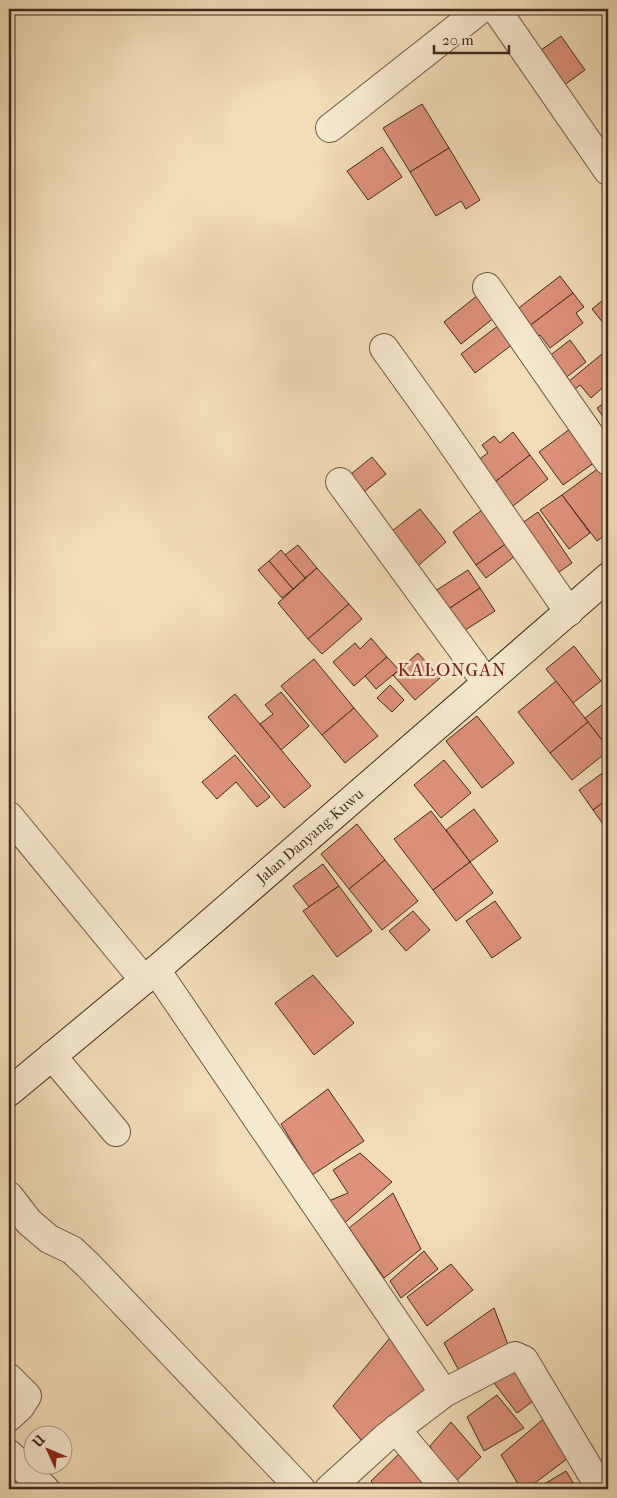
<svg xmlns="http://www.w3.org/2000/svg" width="617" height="1498" font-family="'IM FELL French Canon',serif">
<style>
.building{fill:#de917a;stroke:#3d2b1e}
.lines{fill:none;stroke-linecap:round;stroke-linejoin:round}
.minor-casing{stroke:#6a5844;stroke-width:30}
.secondary-casing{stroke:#3d2b1e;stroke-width:30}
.minor{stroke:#f6e9d1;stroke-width:28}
.secondary{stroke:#f6e9d1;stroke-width:28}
.labels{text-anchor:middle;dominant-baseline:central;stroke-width:5;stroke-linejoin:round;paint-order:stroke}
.street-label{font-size:15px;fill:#3d2b1e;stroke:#f6e9d1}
.quarter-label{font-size:18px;letter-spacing:1px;fill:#7a1f14;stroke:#f6e9d1}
</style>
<rect width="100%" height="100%" fill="#f1ddb8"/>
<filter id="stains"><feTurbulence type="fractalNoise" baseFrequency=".004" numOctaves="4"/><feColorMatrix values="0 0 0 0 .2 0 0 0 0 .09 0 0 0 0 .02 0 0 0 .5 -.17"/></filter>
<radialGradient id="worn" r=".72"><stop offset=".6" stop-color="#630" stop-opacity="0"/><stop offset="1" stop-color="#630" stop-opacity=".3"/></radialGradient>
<!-- building -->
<g class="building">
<path d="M561,36L585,70L556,91L531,57Z"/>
<path d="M422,104L449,148L410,172L383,128Z"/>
<path d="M382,147L402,177L368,200L347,171Z"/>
<path d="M449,148L480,200L466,209L461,201L436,216L410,172Z"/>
<path d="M560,276L573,293L524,330L511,314Z"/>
<path d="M573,293L584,307L576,313L583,323L550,348L540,335L532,341L524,330Z"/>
<path d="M478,295L495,317L461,344L444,322Z"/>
<path d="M608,296V329L592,309Z"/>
<path d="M499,325L513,344L475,373L461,354Z"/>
<path d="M570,340L586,362L559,383L543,361Z"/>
<path d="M608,349V383L591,398L580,385L574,390L568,382Z"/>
<path d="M608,400V424L597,408Z"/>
<path d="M574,426L598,460L563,485L539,452Z"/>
<path d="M513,432L530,455L491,485L474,463L488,453L482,445L494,436L500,443Z"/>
<path d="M530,455L548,479L509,509L491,485Z"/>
<path d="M372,457L386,474L360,495L346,478Z"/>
<path d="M604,464L608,470V533L597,541L562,495Z"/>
<path d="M562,495L590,533L569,549L540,510Z"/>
<path d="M490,504L514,538L476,565L453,532Z"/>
<path d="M420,509L446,542L414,569L387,535Z"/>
<path d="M538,512L572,563L552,577L518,526Z"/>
<path d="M514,538L523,550L486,578L476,565Z"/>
<path d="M298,545L317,568L305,578L285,555Z"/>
<path d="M281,550L305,578L293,589L269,561Z"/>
<path d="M269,561L293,589L282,598L258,570Z"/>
<path d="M317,568L349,604L308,639L278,603Z"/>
<path d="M468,570L480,588L444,612L432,593Z"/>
<path d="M480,588L495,611L459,634L444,612Z"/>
<path d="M349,604L362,619L322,654L308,639Z"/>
<path d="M371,638L387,657L354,686L333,662L355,643L360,649Z"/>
<path d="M574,646L601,681L573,703L546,669Z"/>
<path d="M418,653L440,678L415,700L393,675Z"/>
<path d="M387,657L399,670L376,689L365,676Z"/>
<path d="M314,659L354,708L322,735L281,686Z"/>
<path d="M556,681L588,722L550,753L518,712Z"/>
<path d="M390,685L404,700L392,712L377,698Z"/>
<path d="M281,692L309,726L281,750L260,724L273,714L265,705Z"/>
<path d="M235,694L311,786L284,808L208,717Z"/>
<path d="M608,700V748L585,718Z"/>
<path d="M354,708L378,736L345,763L322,735Z"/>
<path d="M477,716L514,763L482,788L446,741Z"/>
<path d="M588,722L608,748V751L572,780L550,753Z"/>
<path d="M235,755L270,797L257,807L236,782L217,799L202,782Z"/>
<path d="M444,760L471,793L441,818L414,785Z"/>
<path d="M608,769V799L593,810L579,790Z"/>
<path d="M608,799V831L593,810Z"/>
<path d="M474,809L498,841L470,862L446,830Z"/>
<path d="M431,811L470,862L433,890L394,839Z"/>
<path d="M357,824L385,860L349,889L321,854Z"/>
<path d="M385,860L418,901L382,930L349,889Z"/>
<path d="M470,862L493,893L456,921L433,890Z"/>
<path d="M323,864L339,886L309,907L293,886Z"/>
<path d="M339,886L372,931L337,957L303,911Z"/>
<path d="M495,901L521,938L492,958L466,921Z"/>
<path d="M413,911L430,930L406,951L389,931Z"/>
<path d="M313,975L354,1023L314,1055L275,1003Z"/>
<path d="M328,1089L364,1141L312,1175L281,1124Z"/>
<path d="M360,1153L392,1182L341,1226L324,1203L348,1193L333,1170Z"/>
<path d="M393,1193L421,1249L384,1278L349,1228Z"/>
<path d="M424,1251L438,1269L401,1298L390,1281Z"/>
<path d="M451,1264L473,1290L427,1326L407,1297Z"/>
<path d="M494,1308L510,1350L463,1378L444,1343Z"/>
<path d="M394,1333L435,1393L366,1446L333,1406Z"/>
<path d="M519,1368L537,1398L517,1413L494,1383Z"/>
<path d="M497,1395L524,1428L484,1451L467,1417Z"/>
<path d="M547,1416L576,1452L527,1489H521L501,1455Z"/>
<path d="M451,1422L481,1457L451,1486L430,1446Z"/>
<path d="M401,1452L427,1489H378L371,1481Z"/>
<path d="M566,1471L577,1489H536Z"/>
</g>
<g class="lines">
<!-- minor casing -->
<g class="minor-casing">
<g id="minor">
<path d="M496,9L608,171"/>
<path d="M330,128L481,9"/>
<path d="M487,287L608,461"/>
<path d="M384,348L440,426L569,612"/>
<path d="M340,482L486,682"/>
<path d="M9,816L144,980"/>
<path d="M156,970L444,1393"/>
<path d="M52,1056L116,1132"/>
<path d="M9,1196L29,1222L49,1239L72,1250L88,1265L301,1489"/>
<path d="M9,1378L27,1396L20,1407L9,1417"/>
<path d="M396,1429L446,1489"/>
<path d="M9,1454L45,1489"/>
<path d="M329,1489L385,1438L444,1393L515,1356L524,1360L601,1489"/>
</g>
</g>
<!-- secondary casing -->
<g class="secondary-casing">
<path id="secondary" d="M9,1092L156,970L608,577"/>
</g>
<!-- minor -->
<use href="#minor" class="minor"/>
<!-- secondary -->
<use href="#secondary" class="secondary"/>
</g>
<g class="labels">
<!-- street labels -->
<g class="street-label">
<text transform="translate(310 836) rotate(-41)">Jalan Danyang-Kuwu</text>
</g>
<!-- quarter labels -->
<g class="quarter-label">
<text x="452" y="670">KALONGAN</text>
</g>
</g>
<!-- margin -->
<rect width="617" height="1498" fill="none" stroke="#f1ddb8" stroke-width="30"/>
<rect x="10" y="10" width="597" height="1478" fill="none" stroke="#3d2b1e" stroke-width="2.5"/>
<rect x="15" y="15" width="587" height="1468" fill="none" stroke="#3d2b1e"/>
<!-- north arrow -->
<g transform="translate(48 1450) rotate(314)"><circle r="24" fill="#f6e9d1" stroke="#ac9d89"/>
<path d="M0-4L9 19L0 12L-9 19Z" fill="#8f2418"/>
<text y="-8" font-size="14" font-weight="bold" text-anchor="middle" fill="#3d2b1e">U</text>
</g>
<!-- scale -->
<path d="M434 45v8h75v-8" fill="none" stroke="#3d2b1e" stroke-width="2.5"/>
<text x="442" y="45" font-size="15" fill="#3d2b1e" stroke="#f6e9d1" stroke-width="4" paint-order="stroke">20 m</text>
<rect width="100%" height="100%" filter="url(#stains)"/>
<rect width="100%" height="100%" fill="url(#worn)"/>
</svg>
